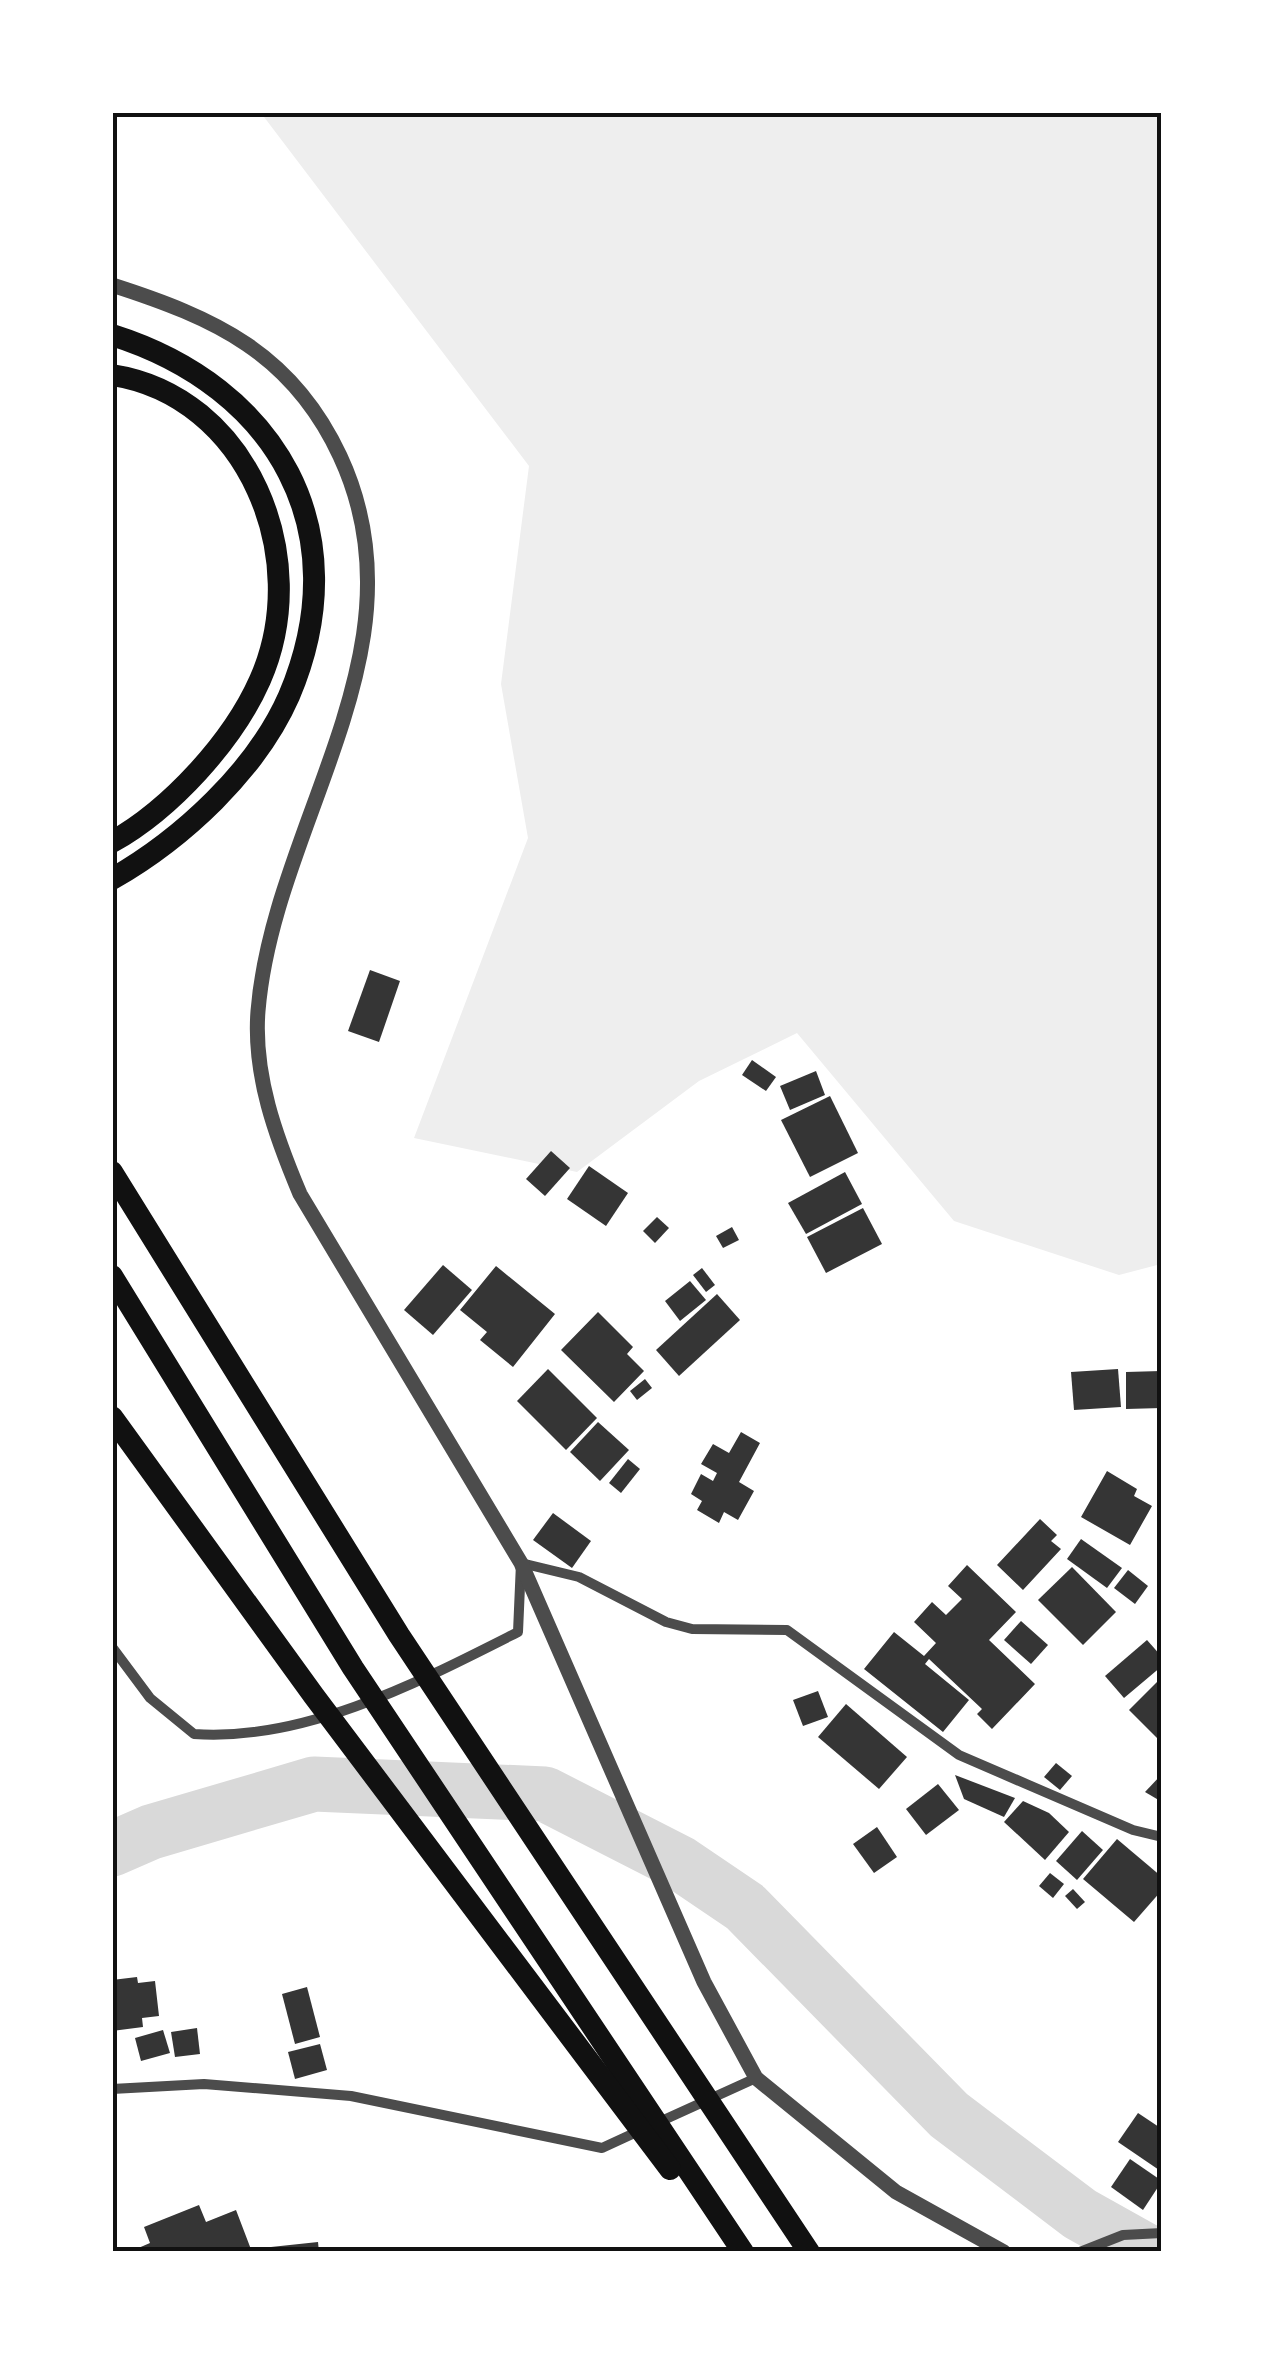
<svg xmlns="http://www.w3.org/2000/svg" width="1274" height="2364" font-family="'Noto Sans',sans-serif">
<style>
.green{fill:#eee}
.lines{fill:none;stroke-linecap:round;stroke-linejoin:round}
.river{stroke:#d9d9d9;stroke-width:55}
.building{fill:#353535}
.minor{stroke:#4c4c4c;stroke-width:10}
.tertiary{stroke:#4c4c4c;stroke-width:15}
.motorway{stroke:#111;stroke-width:22}
.neatline{fill:none;stroke:#111;stroke-width:4}
</style>
<rect width="100%" height="100%" fill="#fff"/>
<!-- green -->
<path class="green" d="M261,113H1161V1264L1119,1275L954,1221L797,1033L699,1081L577,1172L414,1138L528,838L501,684L529,466Z"/>
<g class="lines">
<!-- river -->
<path class="river" d="M112,1849L151,1832L314,1784L545,1794L680,1863L745,1907L949,2115L1080,2214L1148,2252"/>
</g>
<!-- building -->
<g class="building">
<path d="M370,970L400,981L379,1042L348,1031Z"/>
<path d="M752,1060L776,1077L766,1091L742,1075Z"/>
<path d="M816,1071L825,1095L790,1110L780,1086Z"/>
<path d="M830,1096L858,1153L810,1177L781,1120Z"/>
<path d="M551,1151L570,1168L545,1196L526,1179Z"/>
<path d="M589,1166L628,1193L606,1226L567,1199Z"/>
<path d="M845,1172L862,1204L806,1234L788,1203Z"/>
<path d="M863,1208L882,1244L826,1273L807,1237Z"/>
<path d="M657,1217L669,1228L655,1243L643,1231Z"/>
<path d="M732,1227L739,1240L723,1248L716,1236Z"/>
<path d="M443,1265L472,1290L433,1335L404,1310Z"/>
<path d="M496,1266L555,1314L513,1367L480,1340L487,1332L460,1310Z"/>
<path d="M702,1268L715,1285L706,1292L693,1275Z"/>
<path d="M690,1281L706,1300L680,1321L665,1301Z"/>
<path d="M717,1294L740,1320L679,1376L656,1350Z"/>
<path d="M598,1312L633,1347L627,1354L644,1371L614,1402L561,1350Z"/>
<path d="M548,1369L597,1418L566,1450L517,1401Z"/>
<path d="M1118,1369L1121,1407L1074,1410L1071,1372Z"/>
<path d="M1161,1371L1162,1408L1126,1409V1372Z"/>
<path d="M645,1379L652,1388L637,1400L630,1391Z"/>
<path d="M598,1422L629,1450L600,1481L570,1452Z"/>
<path d="M741,1432L760,1443L739,1482L754,1491L738,1520L724,1512L719,1523L697,1510L702,1501L691,1494L701,1474L713,1481L717,1473L701,1464L713,1444L729,1453Z"/>
<path d="M628,1459L640,1469L621,1493L609,1483Z"/>
<path d="M1107,1471L1137,1489L1134,1496L1152,1506L1130,1545L1081,1517Z"/>
<path d="M553,1513L591,1541L572,1568L533,1540Z"/>
<path d="M1040,1519L1057,1535L1051,1541L1061,1549L1023,1590L997,1565Z"/>
<path d="M1081,1539L1122,1568L1107,1588L1067,1559Z"/>
<path d="M967,1565L1016,1612L989,1640L1035,1684L992,1729L977,1714L982,1709L929,1659L925,1664L969,1700L943,1732L864,1669L894,1632L924,1656L936,1643L914,1622L932,1602L946,1615L962,1599L948,1586Z"/>
<path d="M1072,1567L1116,1612L1083,1645L1038,1600Z"/>
<path d="M1128,1570L1148,1586L1135,1604L1114,1588Z"/>
<path d="M1021,1621L1048,1645L1031,1664L1004,1640Z"/>
<path d="M1147,1640L1162,1657V1666L1124,1698L1105,1676Z"/>
<path d="M1162,1677V1743L1129,1710Z"/>
<path d="M818,1691L828,1717L803,1726L793,1700Z"/>
<path d="M846,1704L907,1757L879,1789L818,1737Z"/>
<path d="M1056,1763L1072,1776L1060,1790L1044,1777Z"/>
<path d="M1162,1774V1802L1145,1792Z"/>
<path d="M955,1775L1015,1798L1004,1817L964,1799Z"/>
<path d="M938,1784L959,1810L926,1835L906,1809Z"/>
<path d="M1023,1801L1049,1813L1069,1832L1045,1860L1004,1822Z"/>
<path d="M877,1827L897,1857L874,1873L853,1844Z"/>
<path d="M1082,1831L1103,1850L1077,1880L1056,1861Z"/>
<path d="M1117,1839L1162,1877V1890L1134,1922L1083,1879Z"/>
<path d="M1050,1873L1064,1884L1053,1898L1039,1886Z"/>
<path d="M1073,1889L1085,1902L1077,1909L1065,1896Z"/>
<path d="M137,1977L138,1983L155,1981L159,2016L142,2018L143,2027L112,2031V1980Z"/>
<path d="M307,1987L320,2037L295,2044L282,1994Z"/>
<path d="M197,2028L200,2054L175,2057L171,2032Z"/>
<path d="M163,2030L170,2053L141,2061L135,2038Z"/>
<path d="M320,2044L327,2070L295,2079L288,2052Z"/>
<path d="M1138,2113L1162,2129V2172L1118,2142Z"/>
<path d="M1130,2159L1162,2181L1143,2210L1111,2187Z"/>
<path d="M199,2205L206,2222L236,2210L252,2252H129L150,2243L144,2227Z"/>
<path d="M318,2242L319,2252H271V2247Z"/>
</g>
<g class="lines">
<!-- minor -->
<g class="minor">
<path d="M112,1647L150,1698L194,1734C305,1742 421,1681 518,1632L521,1563L579,1577L666,1622L692,1629L787,1630L959,1755L1133,1830L1162,1837"/>
<path d="M112,2089L204,2084L351,2096L602,2148L641,2130"/>
<path d="M657,2123L756,2078"/>
<path d="M1080,2252L1123,2235L1162,2233"/>
</g>
<!-- tertiary -->
<path class="tertiary" d="M112,285C215,318 292,353 340,456C430,649 273,823 258,1011C253,1075 276,1137 300,1194L521,1563L704,1982L756,2078L896,2192L1004,2252"/>
<!-- motorway -->
<g class="motorway">
<path d="M112,335C277,387 359,531 289,696C256,771 182,839 112,879"/>
<path d="M112,375C248,396 314,558 260,680C233,741 171,809 112,842"/>
<path d="M112,1172L399,1635L809,2252"/>
<path d="M112,1276L353,1668L743,2252"/>
<path d="M112,1417L314,1696L670,2169"/>
</g>
</g>
<!-- border -->
<rect width="1274" height="2364" fill="none" stroke="#ffffff" stroke-width="230"/>
<rect x="115" y="115" width="1044" height="2134" class="neatline"/>
</svg>
